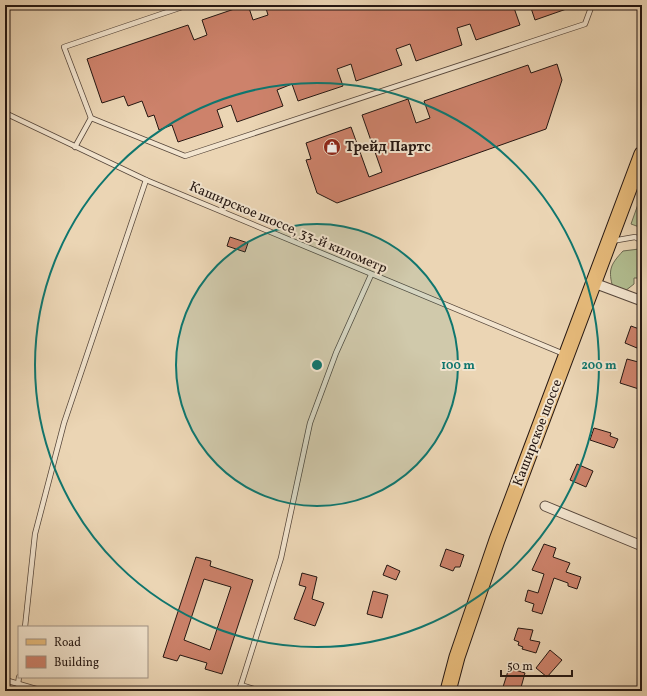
<svg xmlns="http://www.w3.org/2000/svg" width="647" height="696" font-family="Vollkorn,serif">
<style>
.green{fill:#b2be91;stroke:#6c6a52}
.building{fill:#cd826b;stroke:#251712;fill-rule:evenodd}
.lines{fill:none;stroke-linecap:round;stroke-linejoin:round}
.service-casing{stroke:#56463a;stroke-width:6}
.minor-casing{stroke:#56463a;stroke-width:11}
.primary-casing{stroke:#251712;stroke-width:17}
.service{stroke:#f2e4ce;stroke-width:4.5}
.minor{stroke:#f2e4ce;stroke-width:9}
.primary{stroke:#e6ba7a;stroke-width:15}
.ring{fill:none;stroke:#0f766e;stroke-width:2}
.labels{text-anchor:middle;dominant-baseline:central;stroke-width:4;stroke-linejoin:round;paint-order:stroke}
.poi-label{font-size:14px;font-weight:bold;fill:#251712;stroke:#f2e4ce;text-anchor:start}
.street-label{font-size:14px;fill:#251712;stroke:#f2e4ce}
.centre{fill:#0f766e;stroke:#f2e4ce;stroke-width:2}
.ring-label{font-size:12px;text-anchor:middle;font-weight:bold;fill:#0f766e;stroke:#f2e4ce;stroke-width:4;stroke-linejoin:round;paint-order:stroke}
</style>
<rect width="100%" height="100%" fill="#ebd5b4"/>
<filter id="stains"><feTurbulence type="fractalNoise" baseFrequency=".005" numOctaves="4"/><feColorMatrix values="0 0 0 0 .2 0 0 0 0 .09 0 0 0 0 .02 0 0 0 .5 -.17"/></filter>
<radialGradient id="worn" r=".72"><stop offset=".6" stop-color="#630" stop-opacity="0"/><stop offset="1" stop-color="#630" stop-opacity=".3"/></radialGradient>
<!-- green -->
<g class="green">
<path d="M642,193V228L631,224Z"/>
<path d="M639,249L642,251V280L640,278H634V284L625,291L613,288C608,270 610,265 623,251Z"/>
</g>
<!-- building -->
<g class="building">
<path d="M246,5H248L253,20L268,15L265,5H513L520,25L476,40L470,24L457,28L462,45L416,61L410,44L396,49L402,65L356,81L351,64L337,69L343,86L298,101L292,84L277,90L283,106L237,122L231,105L217,110L223,127L178,142L172,125L159,130L154,115L148,117L142,101L128,106L124,96L102,103L87,59L188,25L194,40L207,35L202,20Z"/>
<path d="M530,5H575V6L535,20Z"/>
<path d="M557,64L562,80L546,129L337,203L317,193L306,160L311,159L306,143L351,127L369,177L382,172L362,115L408,99L416,123L430,118L424,101L528,65L531,73Z"/>
<path d="M230,237L248,243L245,252L227,246Z"/>
<path d="M631,326L642,330L637,348L625,343Z"/>
<path d="M627,359L642,363V390L620,383Z"/>
<path d="M594,428L611,433L610,436L618,439L614,448L590,440Z"/>
<path d="M577,464L593,471L586,487L570,480Z"/>
<path d="M544,544L556,548L553,557L570,563L566,572L581,577L577,589L568,586V583L554,578L542,614L532,611L534,604L525,601L528,590L538,593L544,574L532,570Z"/>
<path d="M446,549L464,555L460,567H455L453,571L440,566Z"/>
<path d="M196,557L211,561L210,566L253,580L222,674L205,669L207,663L190,658L180,655L177,661L163,657ZM204,579L231,587L210,650L184,640Z"/>
<path d="M387,565L400,571L396,580L383,575Z"/>
<path d="M302,573L317,577L312,599L324,603L315,626L294,619L306,587L299,585Z"/>
<path d="M373,591L388,595L382,618L367,614Z"/>
<path d="M518,628L533,630L530,640L540,642L536,653L522,649L523,647L518,645L519,642L514,640Z"/>
<path d="M550,650L562,660L547,677L536,668Z"/>
<path d="M509,668L525,673L520,691L503,687Z"/>
</g>
<g class="lines">
<!-- service casing -->
<g class="service-casing">
<g id="service">
<path d="M188,5L64,47L91,118L185,156L585,24L592,5"/>
<path d="M5,113L146,180L564,354"/>
<path d="M75,147L91,118"/>
<path d="M612,241L635,237L642,241"/>
<path d="M25,627L35,534L64,423L146,180"/>
<path d="M5,680L43,691"/>
<path d="M18,684L19,677"/>
<path d="M241,685L260,691"/>
<path d="M239,691L281,558L310,423L336,353L371,275"/>
</g>
</g>
<!-- minor casing -->
<g class="minor-casing">
<g id="minor">
<path d="M594,283L642,301"/>
<path d="M545,506L642,546"/>
</g>
</g>
<!-- primary casing -->
<g class="primary-casing">
<path id="primary" d="M448,691L457,657L497,540L642,154"/>
</g>
<!-- service -->
<use href="#service" class="service"/>
<!-- minor -->
<use href="#minor" class="minor"/>
<!-- primary -->
<use href="#primary" class="primary"/>
</g>
<!-- distance rings -->
<circle cx="317" cy="365" r="141" fill="#0f766e" fill-opacity=".12"/>
<g class="ring">
<circle cx="317" cy="365" r="141"/>
<circle cx="317" cy="365" r="282"/>
</g>
<!-- icons -->
<defs>
<g id="shop-disc" transform="scale(0.9)"><circle r="9.5" fill="#8f2418" stroke="#f2e4ce"/><path d="M-5-2.5h2.3a2.7 3.5 0 0 1 5.4 0H5L5.5 6h-11ZM-1.5-2.5h3a1.5 2.3 0 0 0-3 0Z" fill="#fff"/></g>
</defs>
<g fill-rule="evenodd">
<use href="#shop-disc" x="332" y="147"/>
</g>
<g class="labels">
<!-- poi labels -->
<g class="poi-label">
<text x="345" y="147">Трейд Партс</text>
</g>
<!-- street labels -->
<g class="street-label">
<text transform="translate(288 228) rotate(23)">Каширское шоссе, 33-й километр</text>
<text transform="translate(538 433) rotate(-69)">Каширское шоссе</text>
</g>
</g>
<circle cx="317" cy="365" r="6" class="centre"/>
<g class="ring-label">
<text x="458" y="369">100 m</text>
<text x="599" y="369">200 m</text>
</g>
<!-- margin -->
<rect width="647" height="696" fill="none" stroke="#ebd5b4" stroke-width="20"/>
<rect x="6" y="6" width="635" height="684" fill="none" stroke="#251712" stroke-width="2"/>
<rect x="10" y="10" width="627" height="676" fill="none" stroke="#251712"/>
<!-- legend -->
<rect x="18" y="626" width="130" height="52" fill="#f2e4ce" stroke="#a09283"/>
<rect x="26" y="639" width="20" height="6" fill="#e6ba7a" stroke="#a09283"/>
<text x="54" y="646" font-size="12" fill="#251712">Road</text>
<rect x="26" y="656" width="20" height="12" fill="#cd826b" stroke="#a09283"/>
<text x="54" y="666" font-size="12" fill="#251712">Building</text>
<!-- scale -->
<path d="M501 670v6h71v-6" fill="none" stroke="#251712" stroke-width="2"/>
<text x="507" y="670" font-size="12" fill="#251712" stroke="#f2e4ce" stroke-width="3" paint-order="stroke">50 m</text>
<rect width="100%" height="100%" filter="url(#stains)"/>
<rect width="100%" height="100%" fill="url(#worn)"/>
</svg>
